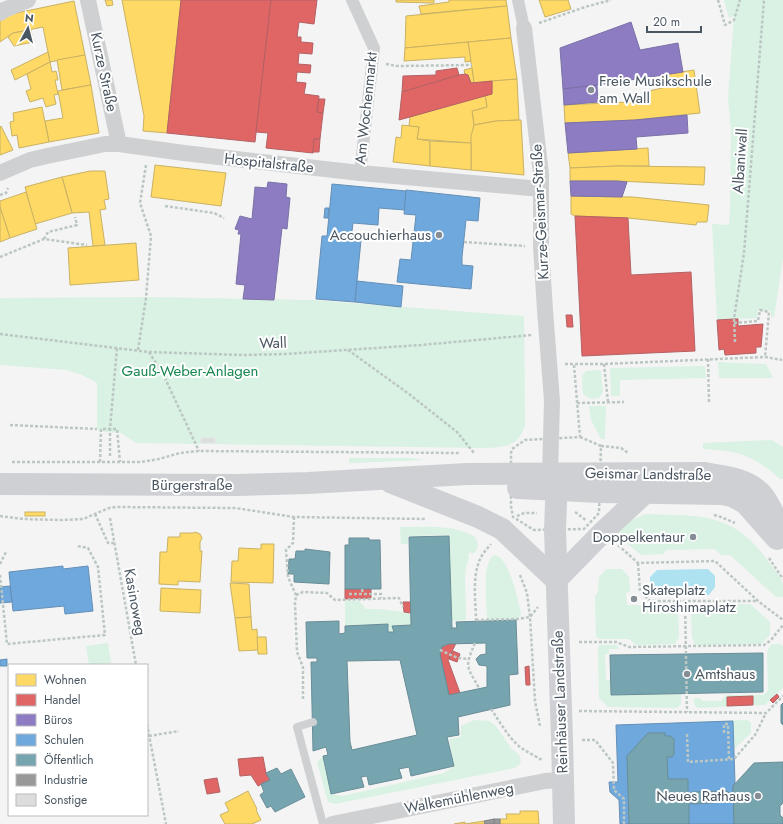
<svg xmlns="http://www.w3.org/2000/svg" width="783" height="824" font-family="Jost,sans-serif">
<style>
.green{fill:#d9f2e3}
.water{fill:#aee2f0}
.homes{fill:#ffd966;stroke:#c9b264}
.shops{fill:#e06666;stroke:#b36164}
.offices{fill:#8e7cc3;stroke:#7a71a6}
.schools{fill:#6fa8dc;stroke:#648fb7}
.public{fill:#76a5af;stroke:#698d98;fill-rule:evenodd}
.industry{fill:#999;stroke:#818588}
.building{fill:#ddddde;stroke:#e5e6e7}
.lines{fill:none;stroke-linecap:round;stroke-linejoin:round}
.path{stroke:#bcc7c4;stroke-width:2.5;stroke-dasharray:3 2;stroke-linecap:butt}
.service{stroke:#ced0d2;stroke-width:8}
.pedestrian{stroke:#ced0d2;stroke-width:12}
.minor{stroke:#ced0d2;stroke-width:16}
.secondary{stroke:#ced0d4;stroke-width:22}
.poi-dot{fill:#868d94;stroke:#fff;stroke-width:1.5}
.labels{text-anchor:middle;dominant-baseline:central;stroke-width:4;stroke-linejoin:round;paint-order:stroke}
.street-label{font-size:15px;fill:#4a5661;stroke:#fff}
.poi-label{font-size:15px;fill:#4a5661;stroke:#fff;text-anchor:start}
.park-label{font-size:15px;fill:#17864f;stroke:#fff}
</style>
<rect width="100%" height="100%" fill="#f4f4f4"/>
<!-- green -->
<g class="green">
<path d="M724,0H783V259L774,317H771V311L758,310L757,318L717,320L712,224L729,225L730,206L731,130L728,98L734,16L729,18Z"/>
<path d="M150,297L311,300L524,316L525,425C518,448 504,447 483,448L136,443L121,433L106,432L97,429V383L82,375L67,370L0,365V298Z"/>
<path d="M718,362L766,364L773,378H719Z"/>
<path d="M705,366L706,378L620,380V396H611L610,368Z"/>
<path d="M601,370L603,392L599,398L591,399L583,394L582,376L586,371Z"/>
<path d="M589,406H606L605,439H601L591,420Z"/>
<path d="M772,440L783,447V479H780C753,455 739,451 703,449V443Z"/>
<path d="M349,458H408L427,460L349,463Z"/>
<path d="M645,514C698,516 731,511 766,558C771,565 781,577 783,584C783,588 783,593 783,597H776L730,555H721L715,549L666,550L663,554L641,555L614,533L628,522Z"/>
<path d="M400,527C422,527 456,524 475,537C479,543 479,549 473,554L470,552L468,554L469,558L466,567L465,577L466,620L452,621L449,535L408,536V544H401Z"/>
<path d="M494,555C509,556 518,600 521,613L520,616L517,619L487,620C487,605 481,563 494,555Z"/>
<path d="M606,569H622L629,577L630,591L626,593L627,605H678L679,637L675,644L636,645L629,639H600L596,637L595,596L598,592L599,577Z"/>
<path d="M345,601H359L366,609H380L411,613V625L392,626L394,632H389L388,624L345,626Z"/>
<path d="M750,604L770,622V635L761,644L695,645L692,637L691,605Z"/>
<path d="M108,643L111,663L89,665L86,646Z"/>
<path d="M771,644H781L783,646V688L765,705L697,708L694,704V698H699L703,701H721L726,695H763L768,691L767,652Z"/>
<path d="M599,645H617L619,649H609V654H605L606,680H610V695L681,694V705L676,708L608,707L599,698L598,649Z"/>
<path d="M474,720L489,721L496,726L511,748L519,755L521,760L520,764L515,768L335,804L328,802L317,762L323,756L331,794L342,796L444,773L454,766L449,739L461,737V726Z"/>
<path d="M747,720L751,723V733L734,749L693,750L690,746L689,722Z"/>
</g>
<!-- water -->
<path class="water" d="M708,569L715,576V587L709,595L657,596L650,590V577L657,570Z"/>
<!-- homes -->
<g class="homes">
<path d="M105,0H112L113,5L107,6Z"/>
<path d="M122,0H181L167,133L143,131L144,116Z"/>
<path d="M396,0H434V3L396,2Z"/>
<path d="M449,0H506L507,6L421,14L419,6L449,2Z"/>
<path d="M539,0H568L571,9L545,17Z"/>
<path d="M74,1L85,55L50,62L43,27L13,33L0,42V20L7,15Z"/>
<path d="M507,6L511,38L405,48L406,16Z"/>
<path d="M31,30L33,42L14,46L8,37L13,33Z"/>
<path d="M511,38L517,79L474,83L468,42Z"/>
<path d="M468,42L471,61L465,62V57L404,61L405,48Z"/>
<path d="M48,52L50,62L15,80L11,70Z"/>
<path d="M85,55L91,85L62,90L57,60Z"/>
<path d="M50,62L52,72L56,71L58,80H55L58,94L54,95L56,104L46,107L43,98L30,102L26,91L31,89L27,74Z"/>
<path d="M472,68L474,83H471L468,75L465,74L464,70Z"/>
<path d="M694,70L700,113L635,120L565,123L564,105L649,101L648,91L663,88L662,75Z"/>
<path d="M517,79L519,120L496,121L474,125L472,111L487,107L485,95L492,94V81Z"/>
<path d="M91,85L99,133L49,142L45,121L63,118L58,91Z"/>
<path d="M485,95L487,107L472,111L474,125L471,143L417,139L419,127L409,126L410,117Z"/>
<path d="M42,107L49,142L19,148L17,135L12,136L10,122L14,121L13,113Z"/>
<path d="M521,120L524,175L471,170V136L474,125L496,121Z"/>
<path d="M402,125L419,127L417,139L430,141V166L393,162L396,137L401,138Z"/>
<path d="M1,126L13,150L0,155V127Z"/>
<path d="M430,141L471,143V170L430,166Z"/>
<path d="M648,148L649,166H618L570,168L568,153Z"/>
<path d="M155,165L226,173L221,206L151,197Z"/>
<path d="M618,166L705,167L704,185L617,181H570V168Z"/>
<path d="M90,171H105L109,199L104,200L106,209L100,210L105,245L93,246L89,212L72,213L62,177Z"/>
<path d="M62,177L72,213L35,224L25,187Z"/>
<path d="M26,192L37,229L10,238L0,207V201Z"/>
<path d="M571,196L633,197L709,205L707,222H697L696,225L628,218L575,216L571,214Z"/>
<path d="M0,207L10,238L0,242Z"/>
<path d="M136,243L139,280L70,285L68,248Z"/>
<rect x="25" y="512" width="20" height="4"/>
<path d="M195,532L200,534L202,538L200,542V551H202L200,582L178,581V585L159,584L160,552H167L168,537H180V533H193Z"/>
<path d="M261,544H274L273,583L231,582L232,561H238L239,548L261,549Z"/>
<path d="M230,583L249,584L251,617L235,618Z"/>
<path d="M161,588L201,590L200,613L160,611Z"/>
<path d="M251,617L252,630L257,629L258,650L239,651L235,618Z"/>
<path d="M257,637H266L267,654H258Z"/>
<path d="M248,791L257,809L256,810L261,820L252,824H225L220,815L229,811L225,803Z"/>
<path d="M520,811H538L539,824H500V819H507L506,814H520Z"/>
<path d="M484,821L485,824H454L465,822V824Z"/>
</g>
<!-- shops -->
<g class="shops">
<path d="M181,0H271L255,142L167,133Z"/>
<path d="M271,0H317L314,24L299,22L297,37H301V42L313,43L312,54L299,53L298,64L311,65L310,73L297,72L296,82L306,83L304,94L319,96L317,112L323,113L320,139H314L313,153L266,148L268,133L256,132Z"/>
<path d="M457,68L459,75L402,92L403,76L436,75V71Z"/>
<path d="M465,74L468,75L471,83L492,81V94L399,120L402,92L459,75Z"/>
<path d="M319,99H325L323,113L317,112Z"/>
<path d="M314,139H320L319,152H313Z"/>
<path d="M575,216L628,218L631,275L691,272L695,351L582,356Z"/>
<path d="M566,315H572L573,327H567Z"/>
<path d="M734,319H738V326L763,324L761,347H756V353L725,355L724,349L719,350L717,320Z"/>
<path d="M345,589H371V598L345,599Z"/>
<path d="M403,602H411V613L404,612Z"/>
<path d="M456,643L448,660L460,693L449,695L440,654V650L443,646L446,644Z"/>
<path d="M453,651L460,654L457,662L449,659Z"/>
<path d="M529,666L530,685H526L525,667Z"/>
<path d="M777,694L779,697L773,703L770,700Z"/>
<path d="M753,696V705L727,706V697Z"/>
<path d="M263,757L266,773L270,780L258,786L251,775L240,776L238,759Z"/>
<path d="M217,778L220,792L207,794L204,780Z"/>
</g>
<!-- offices -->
<g class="offices">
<path d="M631,22L640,50L678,43L683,72L597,85L563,89L560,48Z"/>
<path d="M597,85L598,102L564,105L563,89Z"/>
<path d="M687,115L688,133L636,137L637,149L568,153L565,123L635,120Z"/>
<path d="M570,181H617L627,182L622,197L571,196Z"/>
<path d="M268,182L287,184L286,197L290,198L287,229L282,228L274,300L243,299L245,285L236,284L241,234H238L239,230L235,229L240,216L252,219L255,187L267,188Z"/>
</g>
<!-- schools -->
<g class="schools">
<path d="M332,184L406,191L405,210L379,208L378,225L353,223L351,239L361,240L355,302L316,299L322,236H327Z"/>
<path d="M406,190L480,198L478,221L466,220L462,257V265L473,266L471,289L397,282L400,259L411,260L416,215L404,214Z"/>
<path d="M325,208H329L328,218H324Z"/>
<path d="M357,281L403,286L401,307L355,302Z"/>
<path d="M63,566V569L88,566L93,611L65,614L64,606L13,611L9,572Z"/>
<path d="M10,586L12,602L0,603V587Z"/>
<path d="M7,659V666H0V660Z"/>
<path d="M733,721L735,783L733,786L734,824H620L619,800L610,792L609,782H618L616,725Z"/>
</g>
<!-- public -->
<g class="public">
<path d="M449,536L452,628H457L456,622L516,620L518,674L509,675L510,705L458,717L459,735L447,737L454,766L411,776L409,767L399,769L402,778L369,785L367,776L361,777L364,787L331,794L323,756L328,755L326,747L313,751L311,662H317V658H307L306,622L339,621V634L345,633V626L388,624V632H394L392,626L411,625L409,537ZM486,643V654L480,655L476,659L479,665L487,666V687L449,695L440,654L442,647L448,644ZM400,660L417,735L352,750L350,742L347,661Z"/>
<path d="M349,538H369V540H380L381,589H345V545H349Z"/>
<path d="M305,549L330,552L329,584L294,582V574H288L289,559H295L296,551H305Z"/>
<path d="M763,653V692L611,695L610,655Z"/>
<path d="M783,703V725L781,723V705Z"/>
<path d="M648,733H665V736H670L674,739V754L672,757H667L668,779H688V794L693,792L727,791L729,793H733V800H729L727,802L692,804L689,802V824H629L627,756Z"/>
<path d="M783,762V803L780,806V815L783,818V824H734L733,786L754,763Z"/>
<path d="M277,768L281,774L291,769L305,797L275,812L271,806L267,808L260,795L264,792L261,784L270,780L266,773Z"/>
</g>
<!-- industry -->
<g class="industry">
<rect x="494" y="819" width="6" height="5"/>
<path d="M494,819V824H485L484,821Z"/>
</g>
<!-- building -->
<rect class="building" x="201" y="438" width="14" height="5"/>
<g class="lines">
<!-- path -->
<g class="path">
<path d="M718,0L725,25L734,20L740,0"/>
<path d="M539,23L585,7L611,0"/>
<path d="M386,64L397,66L472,65"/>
<path d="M0,195L6,193L8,188"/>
<path d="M165,206L214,213L224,218"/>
<path d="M44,239L48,232L77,225L75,217"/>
<path d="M464,242L525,246"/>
<path d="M0,257L44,239L87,245"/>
<path d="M734,323L758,321L760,310L769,312L765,357"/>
<path d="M0,334L149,352L243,355L285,354L421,345L532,335"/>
<path d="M735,342L734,319L744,253L764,0"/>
<path d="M138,350L146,298L151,236L140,203L146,165"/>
<path d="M348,350L409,394L457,432L474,453"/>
<path d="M149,352L164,376L199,451"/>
<path d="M708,359L709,402"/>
<path d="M565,364H604L765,357L782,360"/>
<path d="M604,364L608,402"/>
<path d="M574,365L580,437"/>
<path d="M577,403L624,402"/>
<path d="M10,425L97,429"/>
<path d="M580,437L601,446L599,513L584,529L534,530L513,517L511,506V453L512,449L525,440Z"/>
<path d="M601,446L621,448L628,453"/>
<path d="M110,456V429L117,348"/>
<path d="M12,462H141L159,459L180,453L199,451L460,453"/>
<path d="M100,462L101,429H117L120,462"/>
<path d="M575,512L587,521"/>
<path d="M95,514L108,543H114"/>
<path d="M714,515L721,517L735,523"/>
<path d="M0,516L23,519L62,520L83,519L109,508L116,507L235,508L294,517L426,519"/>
<path d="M517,516L524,513H537"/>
<path d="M294,517L293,543L286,550L288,577L296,595L295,603L297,652L303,667V700"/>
<path d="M110,518L136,665"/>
<path d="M618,545L638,563L715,561L758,601L783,620"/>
<path d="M769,558L783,579"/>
<path d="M638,563L640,591L650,601H758"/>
<path d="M0,564L6,552"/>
<path d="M0,575L7,644L105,635L98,567L88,548L77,546"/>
<path d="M520,575L527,593L530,617L535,701L540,726"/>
<path d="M362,589L363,594"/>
<path d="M349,594H381V598"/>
<path d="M296,595L303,592L327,593L335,600L399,598L403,607"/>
<path d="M685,601L687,712"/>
<path d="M476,620L517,619L530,617L538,607"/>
<path d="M476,621C476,603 472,580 479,562C481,555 486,550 491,544"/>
<path d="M579,642H616L629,647L764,645L771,640L783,625"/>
<path d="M475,643C464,668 467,666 479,688"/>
<path d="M440,650L458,658L468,659"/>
<path d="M491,709C500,722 508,737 520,747C527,752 535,756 542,760"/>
<path d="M579,711L766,713L783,696"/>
<path d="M147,724L166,824"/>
<path d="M724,733V724H728L729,760"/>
<path d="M687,734L688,762L734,759L755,735L766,713"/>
<path d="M149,736L179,731"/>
<path d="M582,740H595L613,763L614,790L624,799V824"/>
</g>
<!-- service -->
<path class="service" d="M313,722L297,727L323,824"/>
<!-- pedestrian -->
<g class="pedestrian">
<path d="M352,0L374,48L360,173"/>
<path d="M518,0L524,28"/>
</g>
<!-- minor -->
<g class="minor">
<path d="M88,0L119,144"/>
<path d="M0,13L4,10L28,0"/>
<path d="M524,28L541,174V247L545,310L552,401L550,474"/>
<path d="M0,173L30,160L47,156L105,144H119L184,153L360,173L541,189"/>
<path d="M332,824L545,781L563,780"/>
</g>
<!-- secondary -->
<g class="secondary">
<path d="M557,475L555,530L562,739L564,824"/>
<path d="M390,482L478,517L502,529L556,580"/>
<path d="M0,484L237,485L308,483L467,474L704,473C724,476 751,479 764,497C772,508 777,522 783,534"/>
<path d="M518,488L600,492L721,494L732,496L745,503L777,539"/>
<path d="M556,580L603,532L646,492"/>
</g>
</g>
<!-- markers -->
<g class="poi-dot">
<circle cx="591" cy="90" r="4"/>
<circle cx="439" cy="235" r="4"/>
<circle cx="693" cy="537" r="4"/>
<circle cx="634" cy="599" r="4"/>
<circle cx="687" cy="674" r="4"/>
<circle cx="758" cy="796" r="4"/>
</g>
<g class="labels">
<!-- street labels -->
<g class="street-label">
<text transform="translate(104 72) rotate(78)">Kurze Straße</text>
<text transform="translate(366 108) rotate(-84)">Am Wochenmarkt</text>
<text transform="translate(740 161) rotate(-86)">Albaniwall</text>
<text transform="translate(269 163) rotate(6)">Hospitalstraße</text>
<text transform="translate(540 212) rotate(-93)">Kurze-Geismar-Straße</text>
<text transform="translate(273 343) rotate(-2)">Wall</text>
<text transform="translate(648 474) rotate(1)">Geismar Landstraße</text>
<text x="192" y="485">Bürgerstraße</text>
<text transform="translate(135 602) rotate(80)">Kasinoweg</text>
<text transform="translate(560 702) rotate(-92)">Reinhäuser Landstraße</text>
<text transform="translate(459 798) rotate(-11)">Walkemühlenweg</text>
</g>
<!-- poi labels -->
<g class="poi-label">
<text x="599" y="81">Freie Musikschule<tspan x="599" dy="17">am Wall</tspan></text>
<text x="431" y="235" text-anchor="end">Accouchierhaus</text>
<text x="685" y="537" text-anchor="end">Doppelkentaur</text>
<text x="642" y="590">Skateplatz<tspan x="642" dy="17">Hiroshimaplatz</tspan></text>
<text x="695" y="674">Amtshaus</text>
<text x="750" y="796" text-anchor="end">Neues Rathaus</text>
</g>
<!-- park labels -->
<g class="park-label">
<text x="190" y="371">Gauß-Weber-Anlagen</text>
</g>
</g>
<!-- legend -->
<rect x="8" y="664" width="140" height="152" fill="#ffffff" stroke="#b7bbc0"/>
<rect x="16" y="674" width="20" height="12" fill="#ffd966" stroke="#b7bbc0"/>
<text x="44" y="684" font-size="12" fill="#4a5661">Wohnen</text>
<rect x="16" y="694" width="20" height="12" fill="#e06666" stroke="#b7bbc0"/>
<text x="44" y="704" font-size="12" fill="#4a5661">Handel</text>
<rect x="16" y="714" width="20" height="12" fill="#8e7cc3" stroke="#b7bbc0"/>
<text x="44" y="724" font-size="12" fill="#4a5661">Büros</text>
<rect x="16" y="734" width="20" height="12" fill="#6fa8dc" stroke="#b7bbc0"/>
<text x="44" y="744" font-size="12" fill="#4a5661">Schulen</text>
<rect x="16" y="754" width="20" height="12" fill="#76a5af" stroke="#b7bbc0"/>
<text x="44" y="764" font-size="12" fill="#4a5661">Öffentlich</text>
<rect x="16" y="774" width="20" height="12" fill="#999999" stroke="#b7bbc0"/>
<text x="44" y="784" font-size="12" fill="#4a5661">Industrie</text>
<rect x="16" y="794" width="20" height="12" fill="#ddddde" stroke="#b7bbc0"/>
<text x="44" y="804" font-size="12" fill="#4a5661">Sonstige</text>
<!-- north arrow -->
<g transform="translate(28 28) rotate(7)" stroke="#ffffff" stroke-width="3" paint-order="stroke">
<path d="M0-3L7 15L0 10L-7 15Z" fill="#4a5661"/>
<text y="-6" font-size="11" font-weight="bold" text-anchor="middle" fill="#4a5661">N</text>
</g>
<!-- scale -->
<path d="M647 26v6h54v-6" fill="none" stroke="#4a5661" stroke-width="2"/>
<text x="653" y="26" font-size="12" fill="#4a5661" stroke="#ffffff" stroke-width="3" paint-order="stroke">20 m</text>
</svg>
